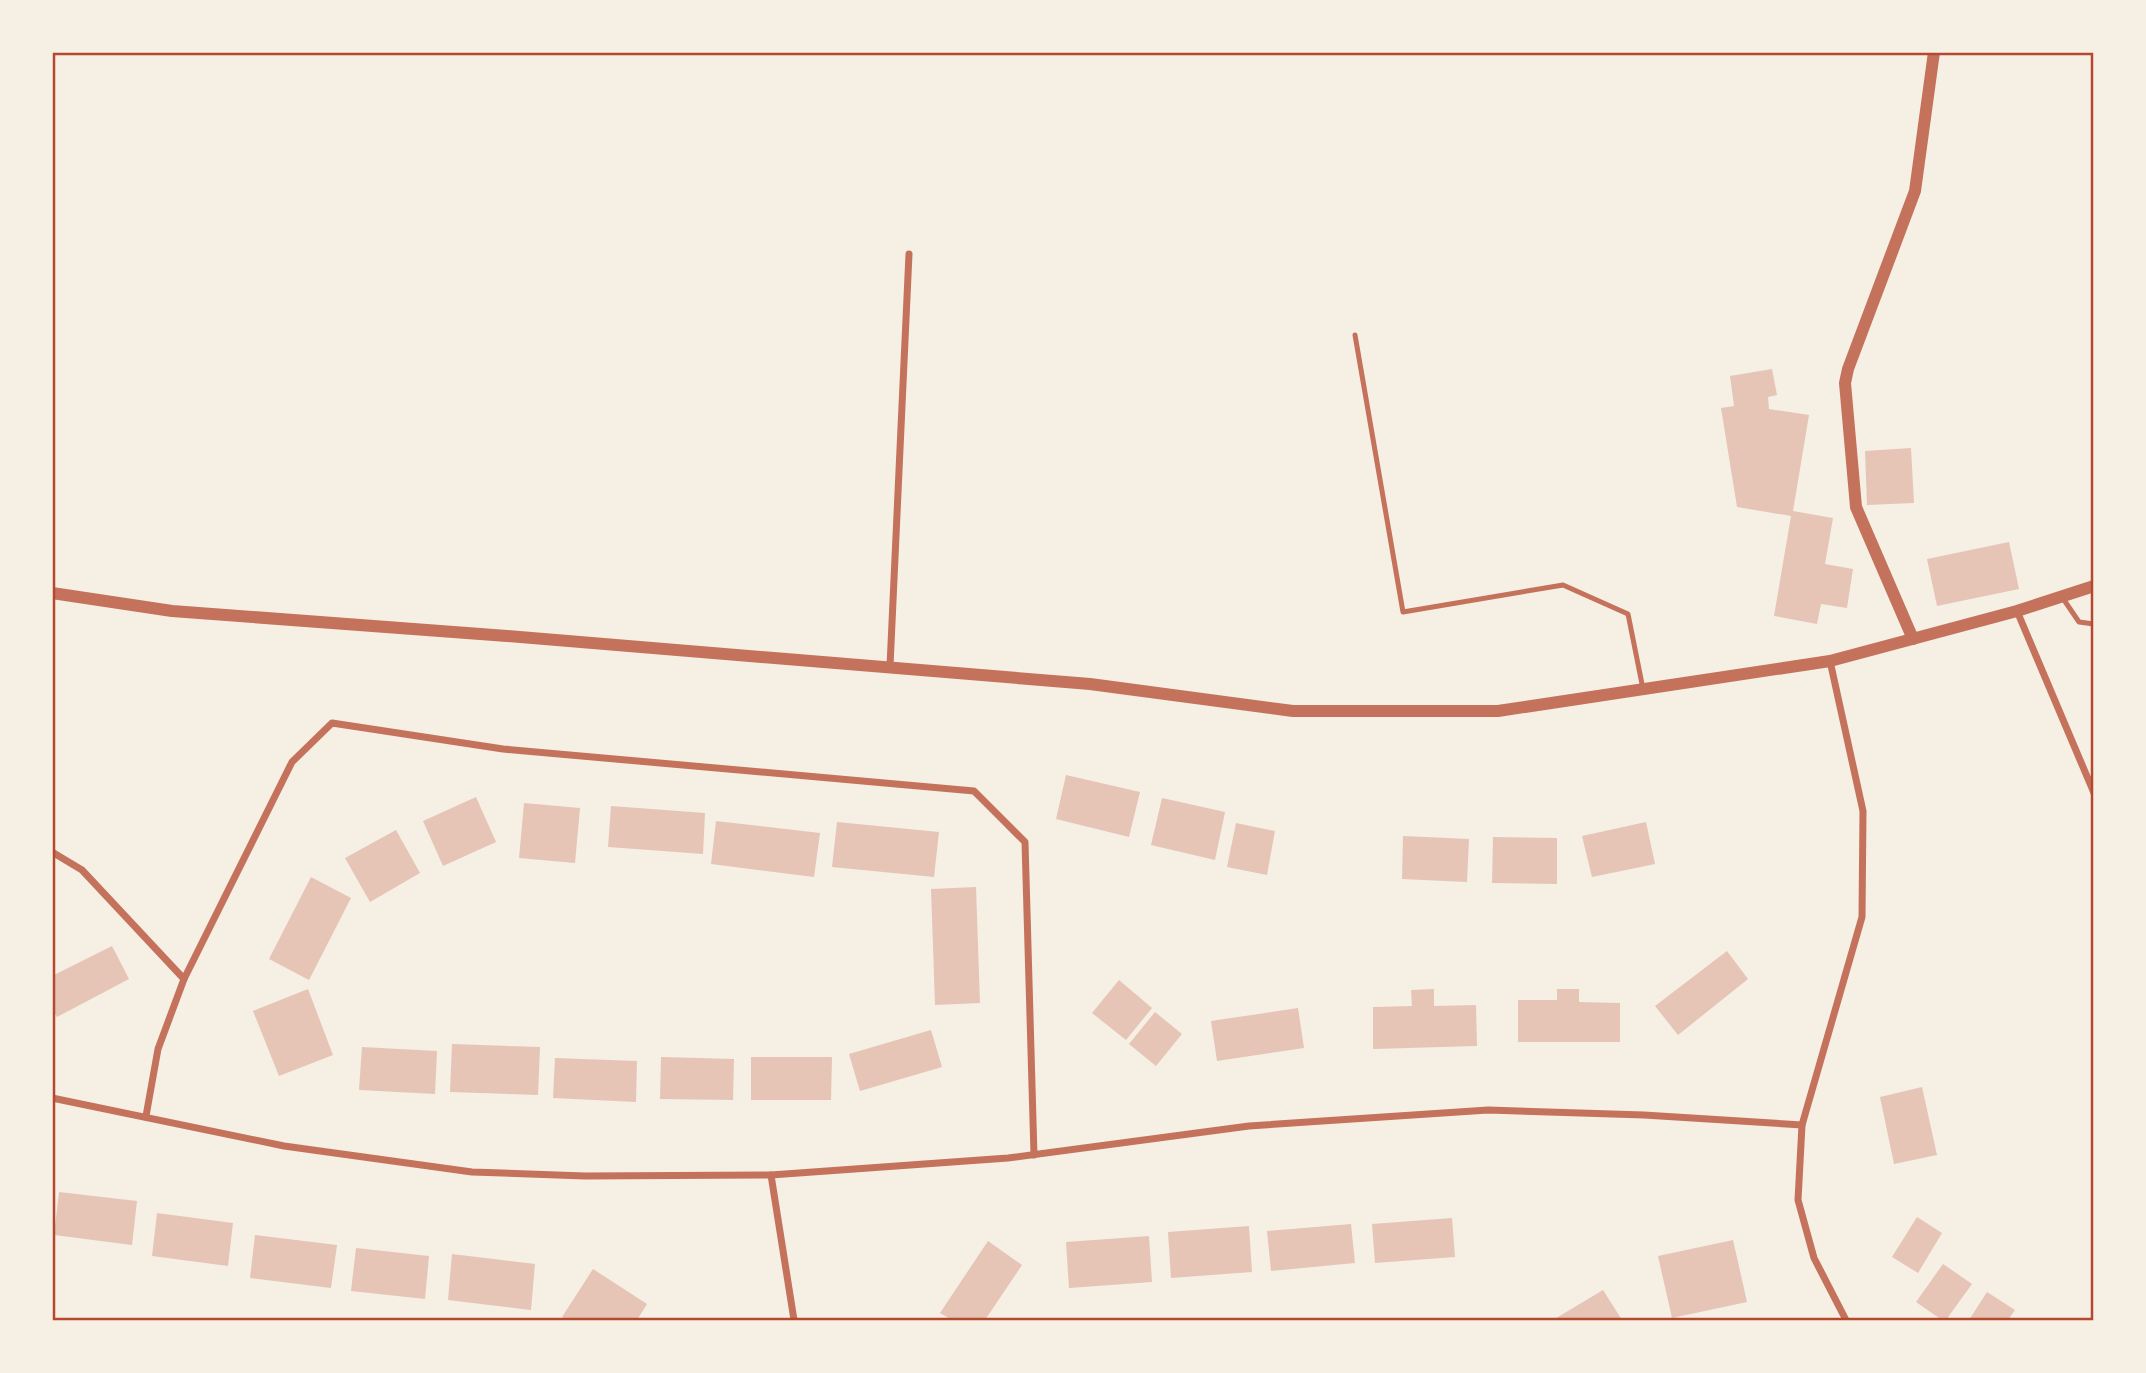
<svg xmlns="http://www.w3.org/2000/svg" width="2146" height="1373" font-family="Manrope,sans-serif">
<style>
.building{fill:#e6c5b7}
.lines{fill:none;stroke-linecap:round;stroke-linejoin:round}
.service{stroke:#c5725c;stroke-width:5}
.minor{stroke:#c5725c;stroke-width:7}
.tertiary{stroke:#c5725c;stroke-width:12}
.neatline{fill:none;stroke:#b5482f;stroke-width:2.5}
</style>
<rect width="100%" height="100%" fill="#f6efe4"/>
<!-- building -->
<g class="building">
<path d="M1772,369L1777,395L1768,397L1769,409L1809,415L1793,511L1833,518L1825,564L1853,569L1847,608L1821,604L1817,624L1774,616L1791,516L1737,507L1721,408L1734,406L1730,376Z"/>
<path d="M1911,448L1914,503L1867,505L1865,451Z"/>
<path d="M2009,542L2019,589L1937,606L1927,559Z"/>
<path d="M1066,775L1140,792L1129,837L1056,819Z"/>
<path d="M476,797L496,842L443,866L423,821Z"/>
<path d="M1162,798L1225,812L1215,860L1151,845Z"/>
<path d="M524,803L580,808L575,863L519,858Z"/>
<path d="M611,806L705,813L703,854L608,847Z"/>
<path d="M716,821L820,833L814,877L711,864Z"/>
<path d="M837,822L939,832L934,877L832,867Z"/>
<path d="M1646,822L1655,864L1592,877L1582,836Z"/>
<path d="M1236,823L1275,831L1267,875L1227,867Z"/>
<path d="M396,830L420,873L370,902L345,858Z"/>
<path d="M1403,836L1469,839L1467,882L1402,879Z"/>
<path d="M1493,837L1557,838V884L1492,883Z"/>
<path d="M311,877L351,898L309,980L269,959Z"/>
<path d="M976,887L980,1003L935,1005L931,889Z"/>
<path d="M112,946L129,979L57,1017L52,1009V976Z"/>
<path d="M1727,951L1748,979L1678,1035L1655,1006Z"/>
<path d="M1119,980L1152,1008L1126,1040L1092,1013Z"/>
<path d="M308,989L333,1055L279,1076L253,1011Z"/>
<path d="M1434,989V1006L1476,1005L1477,1046L1373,1049V1007L1412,1006L1411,990Z"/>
<path d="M1557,989H1579V1002L1620,1003V1042H1518V1000H1557Z"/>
<path d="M1298,1008L1304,1048L1217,1061L1211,1021Z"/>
<path d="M1155,1012L1182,1034L1156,1066L1129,1044Z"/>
<path d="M931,1030L942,1067L860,1091L849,1054Z"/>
<path d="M452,1044L540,1047L538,1095L450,1092Z"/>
<path d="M362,1047L437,1051L435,1094L359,1090Z"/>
<path d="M661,1057L734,1059L733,1100L660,1099Z"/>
<path d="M751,1057H832L831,1100H751Z"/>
<path d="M555,1058L637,1061L636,1102L553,1098Z"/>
<path d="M1922,1087L1937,1155L1894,1164L1880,1097Z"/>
<path d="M59,1192L137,1201L132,1245L54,1235Z"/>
<path d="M157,1213L233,1223L228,1266L152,1256Z"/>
<path d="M1917,1217L1942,1233L1918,1273L1892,1257Z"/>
<path d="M1452,1218L1455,1257L1375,1263L1372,1224Z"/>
<path d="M1351,1224L1355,1263L1271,1271L1267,1231Z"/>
<path d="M1249,1226L1252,1272L1171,1278L1168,1232Z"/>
<path d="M255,1235L337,1245L331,1288L250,1278Z"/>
<path d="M1149,1236L1152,1282L1069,1288L1066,1242Z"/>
<path d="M1733,1240L1747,1302L1672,1318L1658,1256Z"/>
<path d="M988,1241L1022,1265L985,1320H952L940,1313Z"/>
<path d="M356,1248L429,1256L425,1299L351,1291Z"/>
<path d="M452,1254L535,1264L531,1310L448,1300Z"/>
<path d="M1943,1264L1972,1284L1946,1320H1942L1916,1302Z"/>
<path d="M593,1269L647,1304L637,1320H568L562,1317Z"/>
<path d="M1603,1290L1622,1320H1553Z"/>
<path d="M1987,1292L2015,1310L2008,1320H1969Z"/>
</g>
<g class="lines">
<!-- service -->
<g class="service">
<path d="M1355,335L1403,612L1563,585L1628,614L1643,689"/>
<path d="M2062,597L2079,622L2094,624"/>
</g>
<!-- minor -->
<g class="minor">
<path d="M2017,611L2094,793"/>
<path d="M1830,661L1863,811L1862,917L1802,1125L1798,1200L1814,1258L1846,1320"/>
<path d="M890,666L909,254"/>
<path d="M52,852L82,870L184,979"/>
<path d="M52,1098L284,1146L472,1172L585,1176L771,1175L1008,1158L1249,1126L1488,1110L1644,1115L1802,1125"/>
<path d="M146,1116L158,1049L184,979L292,762L332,723L503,749L974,791L1025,842L1034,1155"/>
<path d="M771,1175L794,1320"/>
</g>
<!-- tertiary -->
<g class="tertiary">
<path d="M52,593L172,611L507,636L1090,684L1293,711H1498L1830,661L2017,611L2094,586"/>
<path d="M1913,639L1856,507L1845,383L1848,369L1915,191L1934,52"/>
</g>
</g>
<!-- border -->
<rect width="2146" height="1373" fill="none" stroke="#f6efe4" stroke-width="108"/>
<rect x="54" y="54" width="2038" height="1265" class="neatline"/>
</svg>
